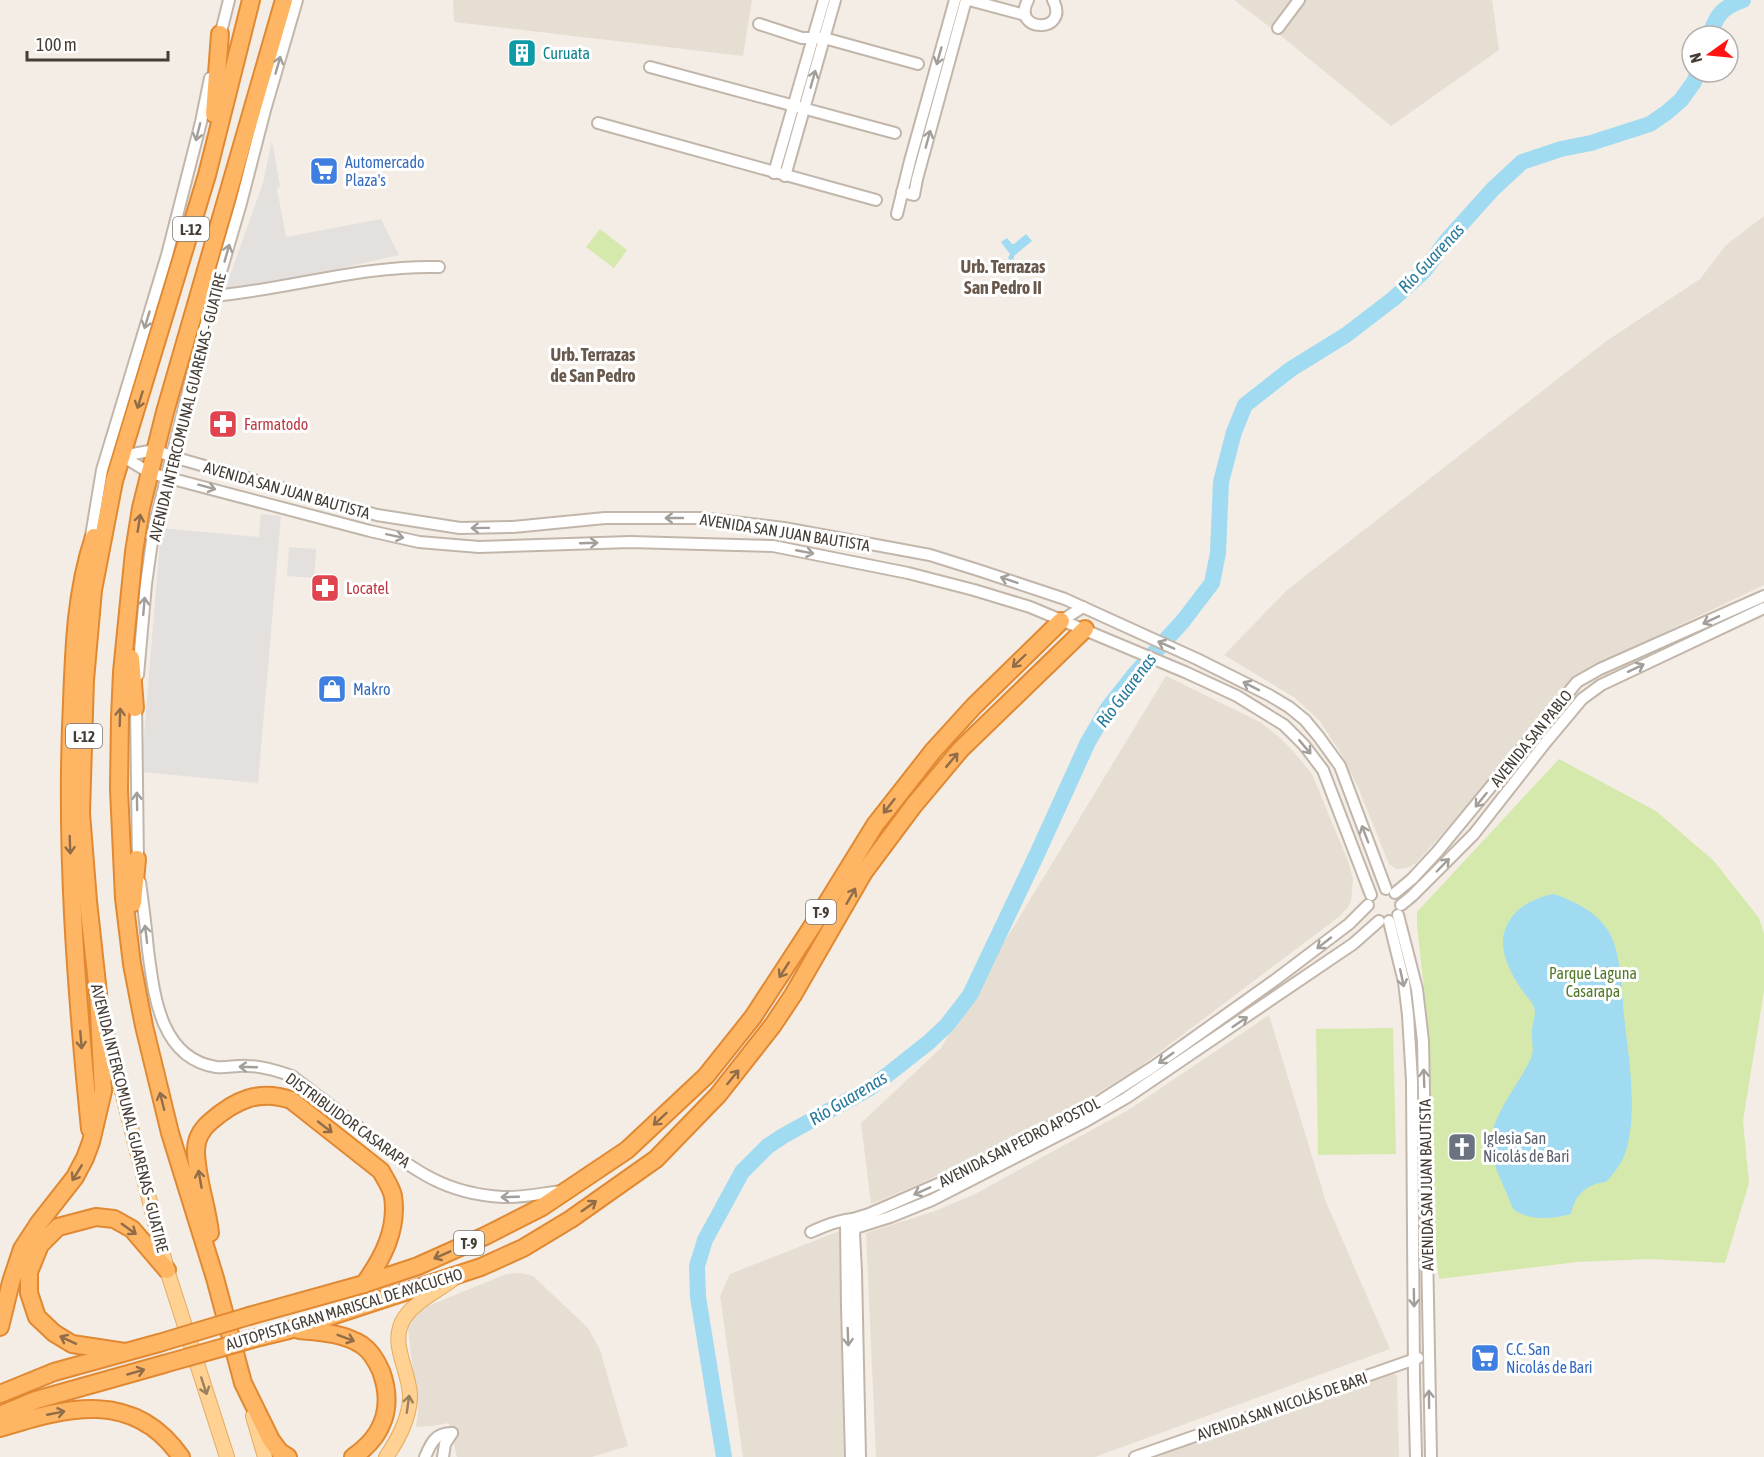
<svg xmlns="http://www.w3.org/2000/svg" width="1764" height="1457" font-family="'Asap Condensed',sans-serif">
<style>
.residential{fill:#e7ded3}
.green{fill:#d6e9ad}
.parking{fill:#e4e0de}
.water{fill:#a0dbf2}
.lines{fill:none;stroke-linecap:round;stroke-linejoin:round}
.river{stroke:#a0dbf2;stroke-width:16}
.minor-casing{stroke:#c2b6ab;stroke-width:14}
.major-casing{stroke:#e6ac60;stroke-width:16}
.highway-casing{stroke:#e18932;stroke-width:20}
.minor{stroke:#fff;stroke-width:10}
.major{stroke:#ffd192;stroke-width:14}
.highway{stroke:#ffb664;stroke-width:16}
.highway-bridge-casing{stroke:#e18932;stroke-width:20;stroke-linecap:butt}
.highway-bridge{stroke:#ffb664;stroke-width:16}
.oneway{stroke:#a29e9a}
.oneway2{stroke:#906d48}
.oneway3{stroke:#99805f}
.labels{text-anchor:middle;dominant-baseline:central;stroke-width:6;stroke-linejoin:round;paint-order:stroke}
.shield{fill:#fff;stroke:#7e7772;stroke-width:1.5}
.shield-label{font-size:15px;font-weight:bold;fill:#463d35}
.culture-label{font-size:16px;fill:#0d838f;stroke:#fff;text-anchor:start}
.shop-label{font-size:16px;fill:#366cbe;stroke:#fff;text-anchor:start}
.street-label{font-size:16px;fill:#463d35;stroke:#fff}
.health-label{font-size:16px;fill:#be3a42;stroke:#fff;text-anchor:start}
.park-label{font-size:16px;fill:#517927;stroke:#fff}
.worship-label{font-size:16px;fill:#5b616d;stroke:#fff;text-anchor:start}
.water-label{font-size:18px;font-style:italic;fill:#287a9c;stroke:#fff}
.neighbourhood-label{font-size:18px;font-weight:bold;fill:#69594c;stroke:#fff}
</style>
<rect width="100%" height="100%" fill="#f3ede5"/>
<!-- residential -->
<g class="residential">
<path d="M453,0H752L743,56L454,22Z"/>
<path d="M1234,0H1492L1499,50L1391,126L1275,31Z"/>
<path d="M1764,216V585L1665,632L1571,682L1557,704L1509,754L1452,823L1416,863L1407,868L1396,869L1389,864L1358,787L1340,752L1319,720L1295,698L1224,655L1287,590L1605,342L1700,279L1726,245Z"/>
<path d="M1166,676L1260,722L1277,735L1294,752L1312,774L1348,861L1353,879L1351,901L1348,907L1340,916L1137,1069L1086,1100L1004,1144L919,1184L871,1204L861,1123L941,1048L986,972Z"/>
<path d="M1269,1015L1326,1202L1390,1349L1095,1457H876L866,1233L935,1211L975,1194L1130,1109Z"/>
<path d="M839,1231L844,1457H743L720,1296L730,1274Z"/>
<path d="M521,1273L533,1276L588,1328L600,1350L628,1446L592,1457H457L449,1423L432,1426L416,1427L418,1411L407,1321L416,1311L506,1274Z"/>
<path d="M1388,1373L1397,1375L1399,1457H1157Z"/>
</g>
<!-- green -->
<g class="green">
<path d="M600,229L627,250L614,268L586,247Z"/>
<path d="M1559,759L1656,811L1714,861L1759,918L1764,934V991L1743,1121L1749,1183L1725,1263L1650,1259L1577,1262L1439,1279L1436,1254L1428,1025L1417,926V912Z"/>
<path d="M1393,1028L1396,1154L1318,1155L1316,1029Z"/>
</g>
<!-- parking -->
<g class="parking">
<path d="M272,140L280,186L277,189L286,237L381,219L399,255L223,295L263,183Z"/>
<path d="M261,514L281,516L258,783L141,772L161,528L259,537Z"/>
<path d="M289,547L316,549L314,578L287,576Z"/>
</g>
<!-- water -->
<g class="water">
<path d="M1026,234L1032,241L1014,256V259L1010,260L1008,258L1010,254L1001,242L1007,238L1012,244H1014Z"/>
<path d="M1554,894C1574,901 1595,911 1607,929C1621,948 1622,991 1624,1015C1628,1053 1637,1106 1628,1143C1625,1159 1617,1170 1606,1182C1586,1184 1575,1195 1571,1214C1554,1219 1530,1221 1514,1210C1511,1205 1509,1199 1507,1194C1485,1146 1485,1136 1512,1091C1517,1083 1530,1063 1532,1055C1534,1048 1531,1039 1532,1032C1532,1026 1534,1020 1535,1014C1535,1004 1530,1001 1525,994C1513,978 1497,951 1505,930C1513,908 1533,898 1554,894Z"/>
</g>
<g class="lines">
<!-- river -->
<g class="river">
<path d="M1709,36C1717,15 1721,8 1743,0"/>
<path d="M724,1457L698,1297L697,1266L705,1240L742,1172L768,1146L783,1136L870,1088L891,1072L929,1042L947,1025L970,995L1038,852L1088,742L1108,708L1134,675L1183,621L1212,583L1218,553L1221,482L1234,432L1245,405L1291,369L1346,335L1393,299L1424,271L1448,239L1493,189L1522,162L1561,149L1591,143L1650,124L1666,113L1681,100L1694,82L1698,72"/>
</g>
<!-- minor casing -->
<g class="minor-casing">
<g id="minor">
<path d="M969,0L1025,15"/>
<path d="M1028,0C1010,33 1071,34 1053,0"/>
<path d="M759,24L802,38H824L918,64"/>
<path d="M1278,28L1299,0"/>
<path d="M219,40L229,0"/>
<path d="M650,67L895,133"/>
<path d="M598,123L876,200"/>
<path d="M774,173L824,0"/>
<path d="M785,176L835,0"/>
<path d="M902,192L914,195L917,179L966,0"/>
<path d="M897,214L910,161L955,0"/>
<path d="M214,296C289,289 363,265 439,267"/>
<path d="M122,456L155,450L173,457L377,515L460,528L513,527L605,518H700L784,528L930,555L981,571L1065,599L1197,659L1269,695L1289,707L1305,720L1319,737L1340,766L1386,889"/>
<path d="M122,456L150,473L370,531L419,542L479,547L630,542L773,546L908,573L974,590L1030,607L1185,672L1237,696L1284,725L1304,745L1323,770L1371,895"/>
<path d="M90,542L102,470L167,255L201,122L210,78"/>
<path d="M1061,621L1083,607"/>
<path d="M138,675L146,584L154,527L202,337L241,203L265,110L297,0"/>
<path d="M136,702L138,863"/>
<path d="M140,882C143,904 146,927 148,950C154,995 160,1058 216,1067C227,1068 237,1065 248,1066C263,1066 278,1071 292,1076C316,1095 341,1113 365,1132C410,1167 442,1194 503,1197C522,1198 543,1193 562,1191"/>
<path d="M1395,893L1412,879L1437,852L1577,682L1600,669L1764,596"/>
<path d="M1401,905L1412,896L1474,834L1546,742L1582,699L1601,685L1764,608"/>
<path d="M1398,915L1417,989L1423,1041L1431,1457"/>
<path d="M1389,921L1404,982L1408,1015L1412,1081L1414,1379L1416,1457"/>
<path d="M811,1232C824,1226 838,1220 853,1219"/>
<path d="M425,1457C431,1443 435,1433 452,1433"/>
<path d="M443,1457L445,1444L452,1433"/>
<path d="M851,1457L847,1306L846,1226L853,1219L869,1214L954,1177L1100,1101L1153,1067L1275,980L1349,924L1368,905"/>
<path d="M860,1457L856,1272L854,1234L855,1228L890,1217L932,1200L1086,1121L1126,1098L1353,944L1379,921"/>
<path d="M1135,1457L1418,1358"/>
</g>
</g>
<!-- major casing -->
<g class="major-casing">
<g id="major">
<path d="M104,1020L167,1270L227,1457"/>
<path d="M253,1416L265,1457"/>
<path d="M386,1457C398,1440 409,1419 410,1398C411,1371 387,1343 405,1317C416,1301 437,1291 452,1280"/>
</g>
</g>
<!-- highway casing -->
<g class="highway-casing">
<g id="highway">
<path d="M284,0L165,412L141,508L134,552L122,672L120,718L119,789L124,898L132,964L144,1026L170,1133L215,1278L243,1383L271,1440L280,1452L288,1457"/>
<path d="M214,114L220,34"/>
<path d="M131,658L135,708"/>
<path d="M133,903L137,859"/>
<path d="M90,1129C76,988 65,845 72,703C74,647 76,590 94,537"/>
<path d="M210,1233C207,1205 196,1178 196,1150C196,1138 202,1129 210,1122C235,1100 259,1089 291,1100L381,1171C385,1179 391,1187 393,1196C398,1229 383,1258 364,1284"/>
<path d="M249,1316L364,1284L418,1266L485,1236L542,1207L627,1150L706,1076L753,1017L817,919L875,825L933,751L974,706L1061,621"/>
<path d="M0,1327L11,1282L22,1249L39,1223L75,1177L85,1158L91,1142L103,1091L98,993L88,901L81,813L85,680L93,590L114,481L207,175L251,0"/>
<path d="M299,1330C321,1332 343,1333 362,1345C371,1351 377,1362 381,1371C394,1406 384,1436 353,1457"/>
<path d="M256,1338L289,1330L481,1267L523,1248L571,1219L656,1159L718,1095L773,1025L793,995L864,872L914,805L961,749L1085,629"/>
<path d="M125,1352L72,1344L54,1333L37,1317L29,1293V1272L40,1245L58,1227L96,1217L114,1219L132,1229L167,1270"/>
<path d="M0,1394L54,1372L159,1343"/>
<path d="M0,1415L36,1400L164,1364"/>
<path d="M0,1428C67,1407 134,1389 181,1457"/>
</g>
</g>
<!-- minor -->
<use href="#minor" class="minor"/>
<!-- major -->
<use href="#major" class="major"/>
<!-- highway -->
<use href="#highway" class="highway"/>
<!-- highway-bridge casing -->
<g class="highway-bridge-casing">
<g id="highway-bridge">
<path d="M159,1343L249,1316"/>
<path d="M164,1364L256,1338"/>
</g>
</g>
<!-- highway-bridge -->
<use href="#highway-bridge" class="highway-bridge"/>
</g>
<!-- one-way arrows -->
<defs><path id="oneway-shaft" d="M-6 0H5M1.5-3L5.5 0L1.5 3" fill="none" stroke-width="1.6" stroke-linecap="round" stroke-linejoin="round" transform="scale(1.5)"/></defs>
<g class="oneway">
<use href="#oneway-shaft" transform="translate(939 56) rotate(106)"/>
<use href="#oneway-shaft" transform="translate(278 65) rotate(-74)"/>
<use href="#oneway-shaft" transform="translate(813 79) rotate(-74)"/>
<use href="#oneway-shaft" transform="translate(198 132) rotate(104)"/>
<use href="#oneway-shaft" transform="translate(928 139) rotate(-75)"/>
<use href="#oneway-shaft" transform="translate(227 253) rotate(-74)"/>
<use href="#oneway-shaft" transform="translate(147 320) rotate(107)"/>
<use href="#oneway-shaft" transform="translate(207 487) rotate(15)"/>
<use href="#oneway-shaft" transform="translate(674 518) rotate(180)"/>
<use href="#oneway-shaft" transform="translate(480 528) rotate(179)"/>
<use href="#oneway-shaft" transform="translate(395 536) rotate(12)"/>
<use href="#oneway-shaft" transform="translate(589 543) rotate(-2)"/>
<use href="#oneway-shaft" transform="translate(805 552) rotate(11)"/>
<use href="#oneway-shaft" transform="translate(1009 580) rotate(-161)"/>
<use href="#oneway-shaft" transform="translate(144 606) rotate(-85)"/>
<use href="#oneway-shaft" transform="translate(1711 620) rotate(155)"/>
<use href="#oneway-shaft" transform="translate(1166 645) rotate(-156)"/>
<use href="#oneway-shaft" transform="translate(1636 668) rotate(-25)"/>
<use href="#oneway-shaft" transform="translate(1251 686) rotate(-153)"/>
<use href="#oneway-shaft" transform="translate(1305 747) rotate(50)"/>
<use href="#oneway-shaft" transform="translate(1481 800) rotate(129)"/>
<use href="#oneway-shaft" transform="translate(137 801) rotate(-91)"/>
<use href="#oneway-shaft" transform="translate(1365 834) rotate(-111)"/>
<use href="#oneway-shaft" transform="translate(1443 865) rotate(-46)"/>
<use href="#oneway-shaft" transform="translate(146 934) rotate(-97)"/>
<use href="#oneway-shaft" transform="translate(1324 943) rotate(142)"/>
<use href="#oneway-shaft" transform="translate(1402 978) rotate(78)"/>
<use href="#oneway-shaft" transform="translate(1240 1022) rotate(-34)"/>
<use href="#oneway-shaft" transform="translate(1166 1058) rotate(145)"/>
<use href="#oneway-shaft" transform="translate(248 1067) rotate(-178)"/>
<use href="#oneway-shaft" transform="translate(1424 1078) rotate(-92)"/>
<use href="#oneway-shaft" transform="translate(922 1191) rotate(156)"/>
<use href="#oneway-shaft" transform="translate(510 1197) rotate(178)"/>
<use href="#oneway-shaft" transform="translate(1414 1298) rotate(89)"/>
<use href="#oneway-shaft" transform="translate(848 1337) rotate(88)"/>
<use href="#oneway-shaft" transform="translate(1429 1399) rotate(-91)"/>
</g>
<g class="oneway2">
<use href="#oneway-shaft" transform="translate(140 400) rotate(107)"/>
<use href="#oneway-shaft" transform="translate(139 523) rotate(-81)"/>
<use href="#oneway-shaft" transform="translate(1019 661) rotate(136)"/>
<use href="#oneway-shaft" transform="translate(120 717) rotate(-88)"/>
<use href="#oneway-shaft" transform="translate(952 760) rotate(-50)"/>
<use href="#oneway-shaft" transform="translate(889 806) rotate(128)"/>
<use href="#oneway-shaft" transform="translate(70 845) rotate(88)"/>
<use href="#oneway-shaft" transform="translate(851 896) rotate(-60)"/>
<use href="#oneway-shaft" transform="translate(784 970) rotate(123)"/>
<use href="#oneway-shaft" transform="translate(81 1040) rotate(85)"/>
<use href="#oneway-shaft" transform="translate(733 1077) rotate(-51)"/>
<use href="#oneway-shaft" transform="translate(162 1101) rotate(-104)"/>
<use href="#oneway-shaft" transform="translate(660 1119) rotate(137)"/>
<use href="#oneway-shaft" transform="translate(325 1127) rotate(38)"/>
<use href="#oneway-shaft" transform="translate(77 1173) rotate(122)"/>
<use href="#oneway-shaft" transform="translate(200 1179) rotate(-100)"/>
<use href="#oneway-shaft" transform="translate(589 1206) rotate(-35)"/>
<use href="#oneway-shaft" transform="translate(129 1229) rotate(36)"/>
<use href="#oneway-shaft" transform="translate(442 1255) rotate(156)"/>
<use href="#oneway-shaft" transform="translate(346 1338) rotate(21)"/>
<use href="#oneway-shaft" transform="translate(68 1340) rotate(-155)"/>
<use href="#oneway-shaft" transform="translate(136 1372) rotate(-16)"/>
<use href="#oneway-shaft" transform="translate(56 1413) rotate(-11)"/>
</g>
<g class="oneway3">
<use href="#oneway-shaft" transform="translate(204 1386) rotate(72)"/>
<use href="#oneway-shaft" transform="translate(408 1404) rotate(-82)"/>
</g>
<!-- icons -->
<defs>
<g id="building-square" transform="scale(1.5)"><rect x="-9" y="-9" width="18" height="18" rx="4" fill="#0f9aa8" stroke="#fff"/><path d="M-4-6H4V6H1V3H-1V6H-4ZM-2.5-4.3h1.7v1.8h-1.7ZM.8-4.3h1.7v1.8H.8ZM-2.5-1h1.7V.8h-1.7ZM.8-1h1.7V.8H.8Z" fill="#fff"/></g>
<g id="supermarket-square" transform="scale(1.5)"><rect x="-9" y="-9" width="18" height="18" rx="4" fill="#3f7fe0" stroke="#fff"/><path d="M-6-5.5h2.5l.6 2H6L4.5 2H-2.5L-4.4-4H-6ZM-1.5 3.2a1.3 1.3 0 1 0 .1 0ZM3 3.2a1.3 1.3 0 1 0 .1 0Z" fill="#fff"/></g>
<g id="pharmacy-square" transform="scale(1.5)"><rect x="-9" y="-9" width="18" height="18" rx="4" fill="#e0444e" stroke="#fff"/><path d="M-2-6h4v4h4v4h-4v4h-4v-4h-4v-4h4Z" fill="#fff"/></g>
<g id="shop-square" transform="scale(1.5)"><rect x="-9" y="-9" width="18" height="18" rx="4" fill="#3f7fe0" stroke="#fff"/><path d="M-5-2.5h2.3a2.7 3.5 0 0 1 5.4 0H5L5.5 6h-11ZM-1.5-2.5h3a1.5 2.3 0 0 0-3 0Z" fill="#fff"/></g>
<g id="church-square" transform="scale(1.5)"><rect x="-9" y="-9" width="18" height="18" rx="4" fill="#6b7280" stroke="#fff"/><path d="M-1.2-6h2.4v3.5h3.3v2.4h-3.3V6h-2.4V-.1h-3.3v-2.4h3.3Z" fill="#fff"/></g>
</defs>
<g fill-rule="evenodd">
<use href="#building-square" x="522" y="53"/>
<use href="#supermarket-square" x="324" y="171"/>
<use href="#pharmacy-square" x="223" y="424"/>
<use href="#pharmacy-square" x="325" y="588"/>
<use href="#shop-square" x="332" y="689"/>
<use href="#church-square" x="1462" y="1147"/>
<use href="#supermarket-square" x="1485" y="1358"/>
</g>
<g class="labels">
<!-- shield labels -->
<g class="shield">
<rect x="173" y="217" width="36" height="24" rx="4.5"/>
<rect x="66" y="724" width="36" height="24" rx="4.5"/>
<rect x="806" y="900" width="30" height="24" rx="4.5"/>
<rect x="454" y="1231" width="30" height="24" rx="4.5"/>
</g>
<g class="shield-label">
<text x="191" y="229">L-12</text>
<text x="84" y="736">L-12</text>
<text x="821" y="912">T-9</text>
<text x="469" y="1243">T-9</text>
</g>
<!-- culture labels -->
<g class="culture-label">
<text x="543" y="53">Curuata</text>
</g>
<!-- shop labels -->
<g class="shop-label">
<text x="345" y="162">Automercado<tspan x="345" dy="18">Plaza's</tspan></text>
<text x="353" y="689">Makro</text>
<text x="1506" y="1349">C.C. San<tspan x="1506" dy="18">Nicolás de Bari</tspan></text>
</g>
<!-- street labels -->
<g class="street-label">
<text transform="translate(187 407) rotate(-76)">AVENIDA INTERCOMUNAL GUARENAS - GUATIRE</text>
<text transform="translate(287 490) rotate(16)">AVENIDA SAN JUAN BAUTISTA</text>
<text transform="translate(785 532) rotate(9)">AVENIDA SAN JUAN BAUTISTA</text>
<text transform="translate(1531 738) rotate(-51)">AVENIDA SAN PABLO</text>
<text transform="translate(130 1118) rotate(76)">AVENIDA INTERCOMUNAL GUARENAS - GUATIRE</text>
<text transform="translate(348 1120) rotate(36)">DISTRIBUIDOR CASARAPA</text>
<text transform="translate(1019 1142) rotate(-27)">AVENIDA SAN PEDRO APOSTOL</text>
<text transform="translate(1426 1185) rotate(-91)">AVENIDA SAN JUAN BAUTISTA</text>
<text transform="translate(344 1309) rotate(-17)">AUTOPISTA GRAN MARISCAL DE AYACUCHO</text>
<text transform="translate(1282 1406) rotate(-19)">AVENIDA SAN NICOLÁS DE BARI</text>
</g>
<!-- health labels -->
<g class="health-label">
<text x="244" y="424">Farmatodo</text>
<text x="346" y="588">Locatel</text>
</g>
<!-- park labels -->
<g class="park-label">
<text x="1593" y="973">Parque Laguna<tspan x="1593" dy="18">Casarapa</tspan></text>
</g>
<!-- worship labels -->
<g class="worship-label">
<text x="1483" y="1138">Iglesia San<tspan x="1483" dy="18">Nicolás de Bari</tspan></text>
</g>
<!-- water labels -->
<g class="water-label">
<text transform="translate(1431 258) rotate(-47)">Río Guarenas</text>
<text transform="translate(1126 690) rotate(-53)">Río Guarenas</text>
<text transform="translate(848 1098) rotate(-31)">Río Guarenas</text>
</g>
<!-- neighbourhood labels -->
<g class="neighbourhood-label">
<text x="1003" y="266">Urb. Terrazas<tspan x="1003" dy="21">San Pedro II</tspan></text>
<text x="593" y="354">Urb. Terrazas<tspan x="593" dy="21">de San Pedro</tspan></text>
</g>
</g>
<!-- north arrow -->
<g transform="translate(1710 54) rotate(255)"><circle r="28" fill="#ffffff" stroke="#b5b1ae" stroke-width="1.5"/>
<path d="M0-4.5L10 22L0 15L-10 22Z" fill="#ff1411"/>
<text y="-9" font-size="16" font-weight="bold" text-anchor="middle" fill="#463d35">N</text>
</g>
<!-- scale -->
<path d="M27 51v9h141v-9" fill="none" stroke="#463d35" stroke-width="3"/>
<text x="36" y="51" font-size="18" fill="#463d35" stroke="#ffffff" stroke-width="4.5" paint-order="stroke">100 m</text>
</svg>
